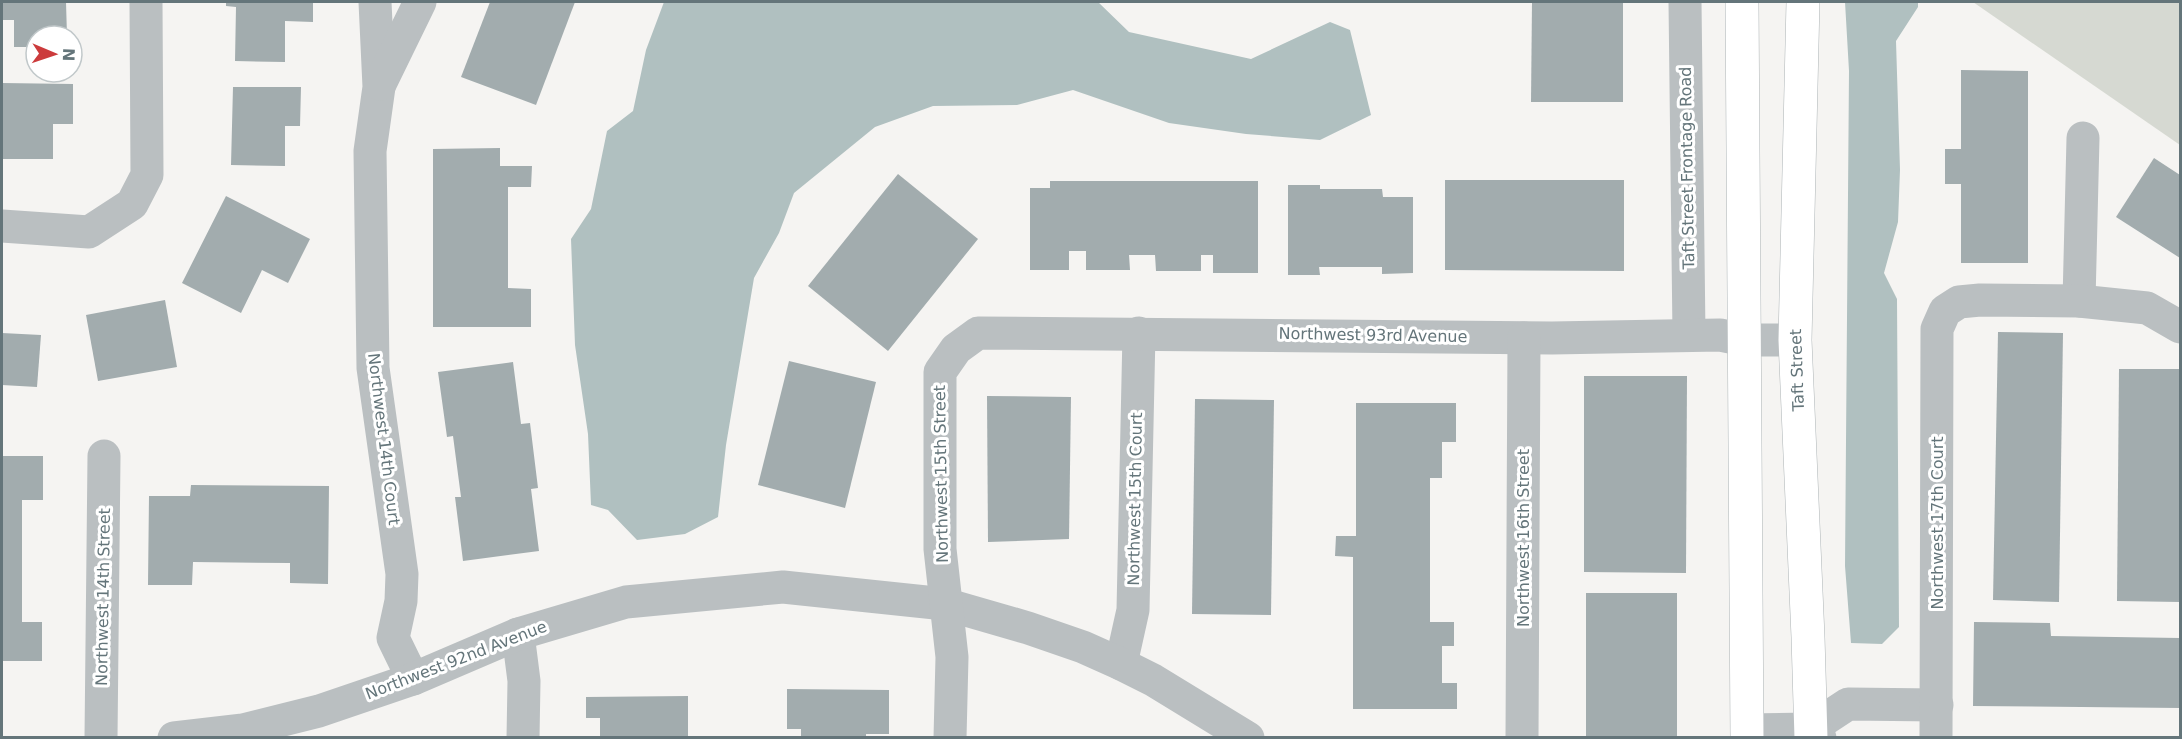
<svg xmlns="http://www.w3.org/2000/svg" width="2182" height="739" font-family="'DejaVu Sans',sans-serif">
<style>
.green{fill:#d6d9d2}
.water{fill:#b0c0c0}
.building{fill:#a2acae}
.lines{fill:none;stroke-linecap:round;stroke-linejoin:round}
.secondary-casing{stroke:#adb4b6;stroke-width:34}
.street{stroke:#babfc1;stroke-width:33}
.secondary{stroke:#fff;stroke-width:33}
.labels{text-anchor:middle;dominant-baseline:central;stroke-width:6;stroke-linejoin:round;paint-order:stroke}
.street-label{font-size:16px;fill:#64757a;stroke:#fff}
</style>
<rect width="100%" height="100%" fill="#f5f4f2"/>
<!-- green -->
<path class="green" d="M1973,2H2180V145Z"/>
<!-- water -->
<g class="water">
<path d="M664,2H1098L1129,32L1251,59L1330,22L1350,30L1371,115L1320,140L1246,134L1169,123L1073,90L1017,105L933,106L875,127L794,193L779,233L754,278L726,445L718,517L685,534L637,540L608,510L591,505L588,434L575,345L571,239L591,209L607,131L633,111L646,50Z"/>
<path d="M1845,2H1918V7L1896,41L1900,170L1898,222L1884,273L1897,299L1899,627L1882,644L1851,643L1845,566L1849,71Z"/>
</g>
<!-- building -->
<g class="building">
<path d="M2,2H66L67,36H36V47H14V20H2Z"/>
<path d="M226,2H313V22L285,21V62L235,61L236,7L226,6Z"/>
<path d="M490,2H575L536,105L461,77Z"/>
<path d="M1532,2H1623V102H1531Z"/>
<path d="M1961,70L2028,71V263H1961V184H1945V149H1961Z"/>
<path d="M2,83L73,84V124H53V159H2Z"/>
<path d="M233,87H301L300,126H285V166L231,165Z"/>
<path d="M500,148V166H532L531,187H508V288L531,289V327H433V149Z"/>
<path d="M2154,158L2180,175V258L2116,217Z"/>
<path d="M898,174L978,239L888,351L808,286Z"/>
<path d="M1445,180H1624V271L1445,270Z"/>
<path d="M1050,181H1258V273H1213V255H1201V271H1156L1155,255H1129L1130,270H1086V251H1069V270H1030V188H1050Z"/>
<path d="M1288,185H1320V189H1382L1383,197H1413V273L1382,274V267H1319L1320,275H1288Z"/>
<path d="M226,196L310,239L288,283L262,270L241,313L182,283Z"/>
<path d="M165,300L177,367L98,381L86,315Z"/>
<path d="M1998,332L2063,333L2059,602L1993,600Z"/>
<path d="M2,333L41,335L37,387L2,385Z"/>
<path d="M789,361L876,382L845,508L758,485Z"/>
<path d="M513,362L521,424L530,423L538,488L531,489L539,551L463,561L455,497H461L453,436L447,437L438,372Z"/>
<path d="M2119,369H2180V602L2117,601Z"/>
<path d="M1584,376H1687L1686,573L1584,572Z"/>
<path d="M987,396L1071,397L1069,539L988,542Z"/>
<path d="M1195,399L1274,400L1271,615L1192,614Z"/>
<path d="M1356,403H1456V442H1442V478H1430V622H1454V646H1442V683H1457V709H1353V557L1335,556L1336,536H1356Z"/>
<path d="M2,456H43V500H22V622H42V661H2Z"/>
<path d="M191,485L329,486L328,584L290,583V563L193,562L192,585H148L149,496H190Z"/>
<rect x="1586" y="593" width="91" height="145"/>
<path d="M1974,622L2050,623L2051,636L2180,638V708L1973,706Z"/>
<path d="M787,689L889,690V734H866V738H801V729H787Z"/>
<path d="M688,696V738H600V718H586V697Z"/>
</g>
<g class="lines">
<!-- secondary casing -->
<g class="secondary-casing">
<g id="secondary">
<path d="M1742,2L1747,738"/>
<path d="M1803,2L1795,340L1808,637L1811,738"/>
</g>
</g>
<!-- street -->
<g class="street">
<path d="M375,2L379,87L370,151L373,368L402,574L401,601L393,638L413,679"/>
<path d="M1685,2L1689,335"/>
<path d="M380,84L420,2"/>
<path d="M2,226L89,232L132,204L147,175L146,2"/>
<path d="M2079,301L2083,138"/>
<path d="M518,634L524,681L523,738"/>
<path d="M1121,664L1133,610L1139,333"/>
<path d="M1810,729L1848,704L1937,705"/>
<path d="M1747,730L1810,729L1820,738"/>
<path d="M101,738L104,456"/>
<path d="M174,738L243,730L319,711L413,679L518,634L626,602L783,587L945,604L1028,628L1083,647L1121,664L1153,680L1248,738"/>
<path d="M950,738L952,657L940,549V372L956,349L978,333L1552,338L1720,335L1745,340H1795"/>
<path d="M1522,738L1524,338"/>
<path d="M1936,738L1937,329L1945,311L1959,302L1980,300L2079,301L2147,308L2180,327"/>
</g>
<!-- secondary -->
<use href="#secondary" class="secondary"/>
</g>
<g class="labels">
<!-- street labels -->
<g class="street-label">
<text transform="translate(1687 168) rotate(-91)">Taft Street Frontage Road</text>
<text transform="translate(1373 335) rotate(1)">Northwest 93rd Avenue</text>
<text transform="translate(1797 370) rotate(-92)">Taft Street</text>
<text transform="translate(384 439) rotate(83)">Northwest 14th Court</text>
<text transform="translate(941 474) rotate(-91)">Northwest 15th Street</text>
<text transform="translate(1135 499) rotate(-89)">Northwest 15th Court</text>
<text transform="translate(1937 523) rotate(-90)">Northwest 17th Court</text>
<text transform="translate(1523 538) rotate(-90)">Northwest 16th Street</text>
<text transform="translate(103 597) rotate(-89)">Northwest 14th Street</text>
<text transform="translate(456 660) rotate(-21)">Northwest 92nd Avenue</text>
</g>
</g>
<!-- border -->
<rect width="2182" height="739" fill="none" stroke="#64757a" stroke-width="6"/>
<!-- north arrow -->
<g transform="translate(54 54) rotate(92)"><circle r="28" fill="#ffffff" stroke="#c1c8ca" stroke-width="1.5"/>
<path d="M0-4.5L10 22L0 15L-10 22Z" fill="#cc3b3c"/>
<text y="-9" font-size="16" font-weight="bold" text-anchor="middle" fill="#64757a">N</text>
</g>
</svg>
